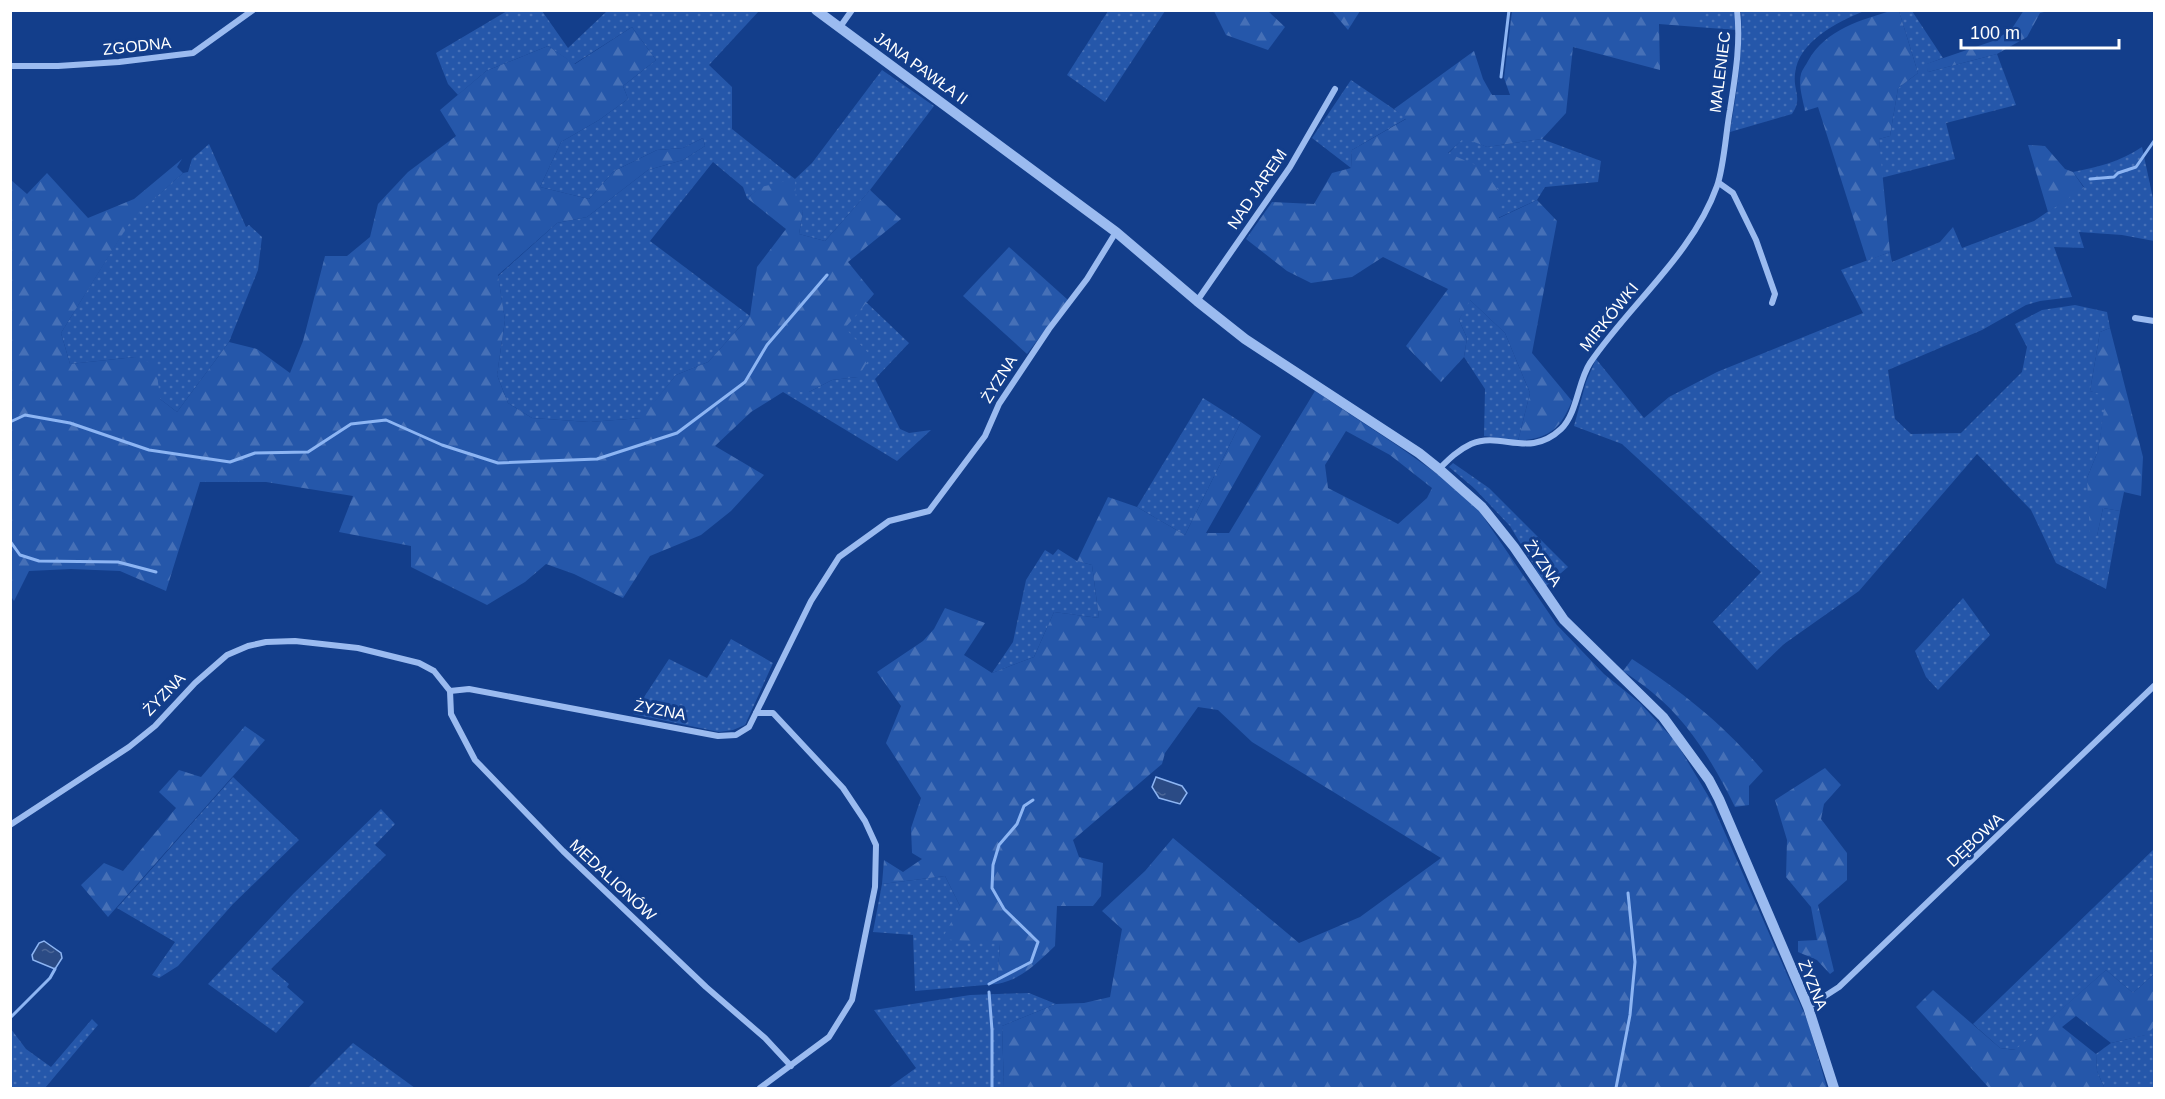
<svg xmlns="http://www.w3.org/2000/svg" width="2165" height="1099" font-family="Arial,sans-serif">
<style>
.grass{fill:url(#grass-dots)}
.forest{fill:url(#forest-firs);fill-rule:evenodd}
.water{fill:url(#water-ripples);stroke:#8db5f3;stroke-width:1.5}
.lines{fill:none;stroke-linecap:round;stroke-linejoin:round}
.stream{stroke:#8db5f3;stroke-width:3}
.minor{stroke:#9bbbf0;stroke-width:6}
.tertiary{stroke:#9bbbf0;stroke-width:10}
.labels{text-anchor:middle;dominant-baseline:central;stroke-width:6;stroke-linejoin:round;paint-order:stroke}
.street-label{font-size:16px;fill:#fff;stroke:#133e8b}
</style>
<defs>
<pattern id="grass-dots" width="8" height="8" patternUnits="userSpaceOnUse" patternTransform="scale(1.5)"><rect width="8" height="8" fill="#2557aa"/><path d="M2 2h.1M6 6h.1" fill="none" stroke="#4670b7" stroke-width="1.8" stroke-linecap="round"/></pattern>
<pattern id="forest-firs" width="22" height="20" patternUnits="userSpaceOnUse" patternTransform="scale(1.5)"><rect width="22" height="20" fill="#2557aa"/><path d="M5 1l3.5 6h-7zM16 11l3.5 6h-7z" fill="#4670b7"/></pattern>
<pattern id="water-ripples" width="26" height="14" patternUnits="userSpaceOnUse" patternTransform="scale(1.5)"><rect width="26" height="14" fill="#2b4b85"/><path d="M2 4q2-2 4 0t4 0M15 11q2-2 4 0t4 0" fill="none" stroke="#4b6697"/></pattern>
</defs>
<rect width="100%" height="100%" fill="#133e8b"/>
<!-- grass -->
<g class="grass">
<path d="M507,11H542L568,48L607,11H759L709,65L732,87V129L795,179L812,163L882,70L934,106L870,190L825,241L799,234L803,211L762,187L747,198L743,187L713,162L650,241L750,316L708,362L676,375L642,418L589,422L532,418L508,403L497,375L505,320L498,276L557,223L587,217L648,170L683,160L705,146L703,138L683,148L657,150L614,171L589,199L540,187L561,142L599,120L628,99L623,86L656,60L632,27L574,64L548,46L486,71L458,95L448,84L436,53Z"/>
<path d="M1108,11H1165L1105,102L1067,75Z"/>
<path d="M1697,11H1734L1737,30L1697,27Z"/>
<path d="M1741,11V10L1864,11C1838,22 1798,41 1795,74C1793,91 1803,98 1792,114L1730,132C1737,91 1743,52 1741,11Z"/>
<path d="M1899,11H1912L1943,58L1927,64L1928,72L1997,54L2016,105L1946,123L1955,159L1881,178L1879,139L1890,136L1898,88L1918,73Z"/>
<path d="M1351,80L1407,118L1352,150L1351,168L1312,138Z"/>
<path d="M1464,137L1487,147L1542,139L1601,161L1598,182L1545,187L1537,200L1498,218L1448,154Z"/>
<path d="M209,144L246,227L249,225L262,237L258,270L229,342L177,412L160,399L135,357L70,364L61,333L132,218L183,173L188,172L192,159Z"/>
<path d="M2142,147L2154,203V241L2122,235L2079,232L2084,248L2054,247L2072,297L2040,301L2026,305L1982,330L1888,370L1895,419L1911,434L1961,433L2022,372L2027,347L2015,324L2042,310L2075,305L2107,312L2110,328L2100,332L2090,391L2107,395L2098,451L2087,478L2097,536L2103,508L2120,511L2106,589L2056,563L2031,510L1977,454L1859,591L1784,644L1757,670L1713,622L1761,572L1622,444L1574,426L1586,382L1596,359L1644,418L1669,397L1717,372L1863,313L1841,270L1890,252L1892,262L1940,242L1953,227L1962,248L2034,221L2084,187L2073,172C2099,167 2119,162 2142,147Z"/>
<path d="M1469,299L1505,333L1530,393L1518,441L1484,436L1485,389L1464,357L1467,338L1459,320Z"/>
<path d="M866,302L909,343L875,379L900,429L909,433L931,430L897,461L783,392H809L832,380L858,377L844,328Z"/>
<path d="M1203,398L1241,422L1185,535L1137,507Z"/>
<path d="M1453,463L1489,488L1568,567L1546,586L1510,526L1474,488L1449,467Z"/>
<path d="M1058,549L1077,561L1092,565L1099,618L1054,612L1034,657L992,673L1013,642L1026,580L1045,550L1053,555Z"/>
<path d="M1963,598L1990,635L1938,690L1926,677L1915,651Z"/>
<path d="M731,639L773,663L745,725L733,730L719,732L633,714L669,659L707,678Z"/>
<path d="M233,777L299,840L233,904L178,966L159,978L152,975L175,942L117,908Z"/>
<path d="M381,809L395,824L375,845L386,855L271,969L289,984L287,987L304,1002L276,1033L208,984L294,893Z"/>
<path d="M2154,849V974L2133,993L2106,970L2016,1050L2000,1048L1973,1024Z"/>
<path d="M945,876L960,906L1000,944L997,984L915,991L913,935L873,932L882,884Z"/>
<path d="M1029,993L1056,1004L1002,1026L1004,1088H888L916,1068L874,1010L970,995Z"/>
<path d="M92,1019L98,1025L45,1088H11V1029L26,1049L51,1067Z"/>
<path d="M2154,1027V1088H2103L2104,1087L2097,1071L2096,1054L2111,1043L2145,1035Z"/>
<path d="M353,1043L415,1088H308Z"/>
</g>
<!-- forest -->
<g class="forest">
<path d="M1894,10L1899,11L1918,73L1898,88L1890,136L1879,139L1890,252L1867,261L1818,107L1805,111C1803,100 1798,85 1801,74C1802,70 1806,65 1808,61C1826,29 1861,20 1894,10Z"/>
<path d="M2024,10L2048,11L2040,13L2027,37L1997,54L1928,72L1926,64L1993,41L2011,30Z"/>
<path d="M1214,11H1268L1285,27L1268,50L1226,35Z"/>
<path d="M1332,11H1360L1348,30Z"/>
<path d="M1512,11H1697V27L1659,24L1660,70L1573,47L1566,113L1542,139L1487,147L1464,138L1448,153L1480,167L1500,192L1499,218L1537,200L1557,221L1532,353L1572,401C1560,430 1549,438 1518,441L1530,393L1505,333L1470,300L1459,320L1467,338L1464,357L1441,382L1406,346L1448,289L1383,257L1352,277L1311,283L1287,271L1246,239L1272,202L1314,204L1332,173L1351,168L1352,150L1406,119L1394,109L1474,51L1483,79L1492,95H1510L1504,78Z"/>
<path d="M632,27L656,60L623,86L628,99L599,120L561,142L540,187L589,199L614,171L657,150L683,148L703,138L705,146L683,160L648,170L587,217L557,223L498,275L505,320L497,375L508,403L532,418L589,422L641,418L676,375L708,362L750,316L757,267L786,229L747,198L761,187L795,179L796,202L803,211L799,234L825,241L870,190L901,219L848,262L874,294L845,328L871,356L858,377L832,380L809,392H783L751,412L715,446L764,475L731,511L701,535L650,556L623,598L574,574L546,564L525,582L487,605L411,567V546L339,532L353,496L266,482H200L166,591L120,571L71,569L29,571L14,601L10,595L11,180L27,194L47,173L88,218L134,199L182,159L177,167L183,173L132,219L61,333L70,364L135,357L156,365L160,399L177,412L229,342L257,349L290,373L303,341L325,256H347L370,237L378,204L408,172L456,136L440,110L486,71L548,46L575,64Z"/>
<path d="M2028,145L2045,146L2065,169L2073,172L2084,188L2048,212Z"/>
<path d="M1009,247L1068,300L1027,354L963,296Z"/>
<path d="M2110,328L2143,457L2141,496L2124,492L2120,511L2103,508L2097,536L2090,537L2087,478L2098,451L2106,396L2090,391L2100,332Z"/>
<path d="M1315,391L1398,446L1443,478L1478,509L1557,625L1604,674L1640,703L1676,742L1710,799L1808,1022L1827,1088H1004L1002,1026L1056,1004L1084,1003L1110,997L1122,929L1102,911L1145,871L1173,838L1299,943L1360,917L1441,858L1252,742L1218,710L1198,707L1165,753L1162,764L1073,840L1079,857L1103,863L1101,896L1093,906H1057L1055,946C1037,963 1021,980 997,984L1000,944L942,939L960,906L945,876L882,884L884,860L903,872L922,859L912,853L911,828L921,798L886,743L901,706L877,672L923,641L934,629L945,608L985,623L964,655L992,673L1034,657L1054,612L1099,618L1092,565L1077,561L1108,497L1137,507L1185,535L1241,422L1261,436L1206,533H1229ZM1346,431L1390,455L1432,488L1427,498L1398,524L1328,488L1325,465Z"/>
<path d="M1632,659C1684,693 1723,724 1763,771L1749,786V805L1735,807C1715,766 1689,722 1653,693C1644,685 1633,678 1623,671Z"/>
<path d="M245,726L265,740L108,917L81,885L104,863L123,871L176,808L159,792L179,770L201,777Z"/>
<path d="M1825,768L1841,785L1824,804L1821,819L1847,853V880L1818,905L1834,971L1830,974L1817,960L1798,952V941L1817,940L1811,907L1786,877L1787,840L1775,800Z"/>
<path d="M2106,970L2133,993L2154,974V1027L2146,1035L2111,1043L2076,1016L2062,1027L2096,1054L2097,1071L2104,1087L2103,1088H1989L1916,1007L1933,990L2000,1048L2015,1050Z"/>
</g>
<!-- water -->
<g class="water">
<path d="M1156,777L1182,786L1187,793L1180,804L1159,798L1152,787Z"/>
<path d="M44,941L61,953L62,958L55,969L33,960L32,955L39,943Z"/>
</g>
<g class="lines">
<!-- stream -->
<g class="stream">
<path d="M1501,77L1509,10"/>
<path d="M2090,179L2114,177L2118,173L2136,167L2154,141"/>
<path d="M10,422L25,415L70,423L149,450L230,462L255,453L308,452L351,424L386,420L442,445L498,463L597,459L677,433L745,382L767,345L827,275"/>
<path d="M10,541L20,555L39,561L118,562L156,572"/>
<path d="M989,984L1031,962L1038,942L1004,909L992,888L993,865L999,845L1017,824L1024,806L1033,800"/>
<path d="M989,992L992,1030V1088"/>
<path d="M10,1018L50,978L55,969"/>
<path d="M1616,1088L1630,1015L1635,962L1628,893"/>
</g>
<!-- minor -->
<g class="minor">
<path d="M840,27L852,10"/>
<path d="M10,66H58L119,62L193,53L253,10"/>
<path d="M1719,183L1733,193L1756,240L1775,294L1772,303"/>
<path d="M1197,301L1290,167L1335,89"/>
<path d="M2135,318L2154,321"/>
<path d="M1439,469C1449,459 1458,450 1471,444C1502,431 1529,459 1561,429C1577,414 1578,381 1590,363C1630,304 1693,254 1717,186C1724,167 1726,131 1730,110C1735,77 1741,44 1737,10"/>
<path d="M450,691L451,714L475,760L563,851L706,987L765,1038L791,1066"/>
<path d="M756,713H773L843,788L865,821L876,845L875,887L852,1000L829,1037L760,1088"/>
<path d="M10,825L129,747L155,726L195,683L227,655L248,646L266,642L295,641L358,648L419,663L434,671L450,691L469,689L718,736L736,735L749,727L811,601L839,557L889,521L929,511L985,436L999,404L1049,329L1087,279L1116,232"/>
<path d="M1808,1007L1839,987L2154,686"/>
</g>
<!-- tertiary -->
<path class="tertiary" d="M816,10L1116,232L1197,301L1245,339L1419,453L1439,469L1482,507L1514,547L1564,620L1663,717L1709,780L1719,799L1808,1007L1834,1088"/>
</g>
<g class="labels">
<!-- street labels -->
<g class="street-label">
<text transform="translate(137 46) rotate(-6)">ZGODNA</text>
<text transform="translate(921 68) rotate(36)">JANA PAWŁA II</text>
<text transform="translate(1720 72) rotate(-83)">MALENIEC</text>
<text transform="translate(1257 189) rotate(-56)">NAD JAREM</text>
<text transform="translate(1609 317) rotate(-51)">MIRKÓWKI</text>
<text transform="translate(999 379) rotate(-58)">ŻYZNA</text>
<text transform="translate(1543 563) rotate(55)">ŻYZNA</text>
<text transform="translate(164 694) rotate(-46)">ŻYZNA</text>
<text transform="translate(660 710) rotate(11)">ŻYZNA</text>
<text transform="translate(1975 840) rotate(-43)">DĘBOWA</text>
<text transform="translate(613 880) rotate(43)">MEDALIONÓW</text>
<text transform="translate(1813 985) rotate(68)">ŻYZNA</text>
</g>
</g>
<!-- border -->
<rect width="2165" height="1099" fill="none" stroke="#ffffff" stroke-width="24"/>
<!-- scale -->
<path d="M1961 39v9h158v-9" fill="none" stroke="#ffffff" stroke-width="3"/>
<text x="1970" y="39" font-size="18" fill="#ffffff" stroke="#133e8b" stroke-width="4.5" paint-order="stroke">100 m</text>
</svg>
